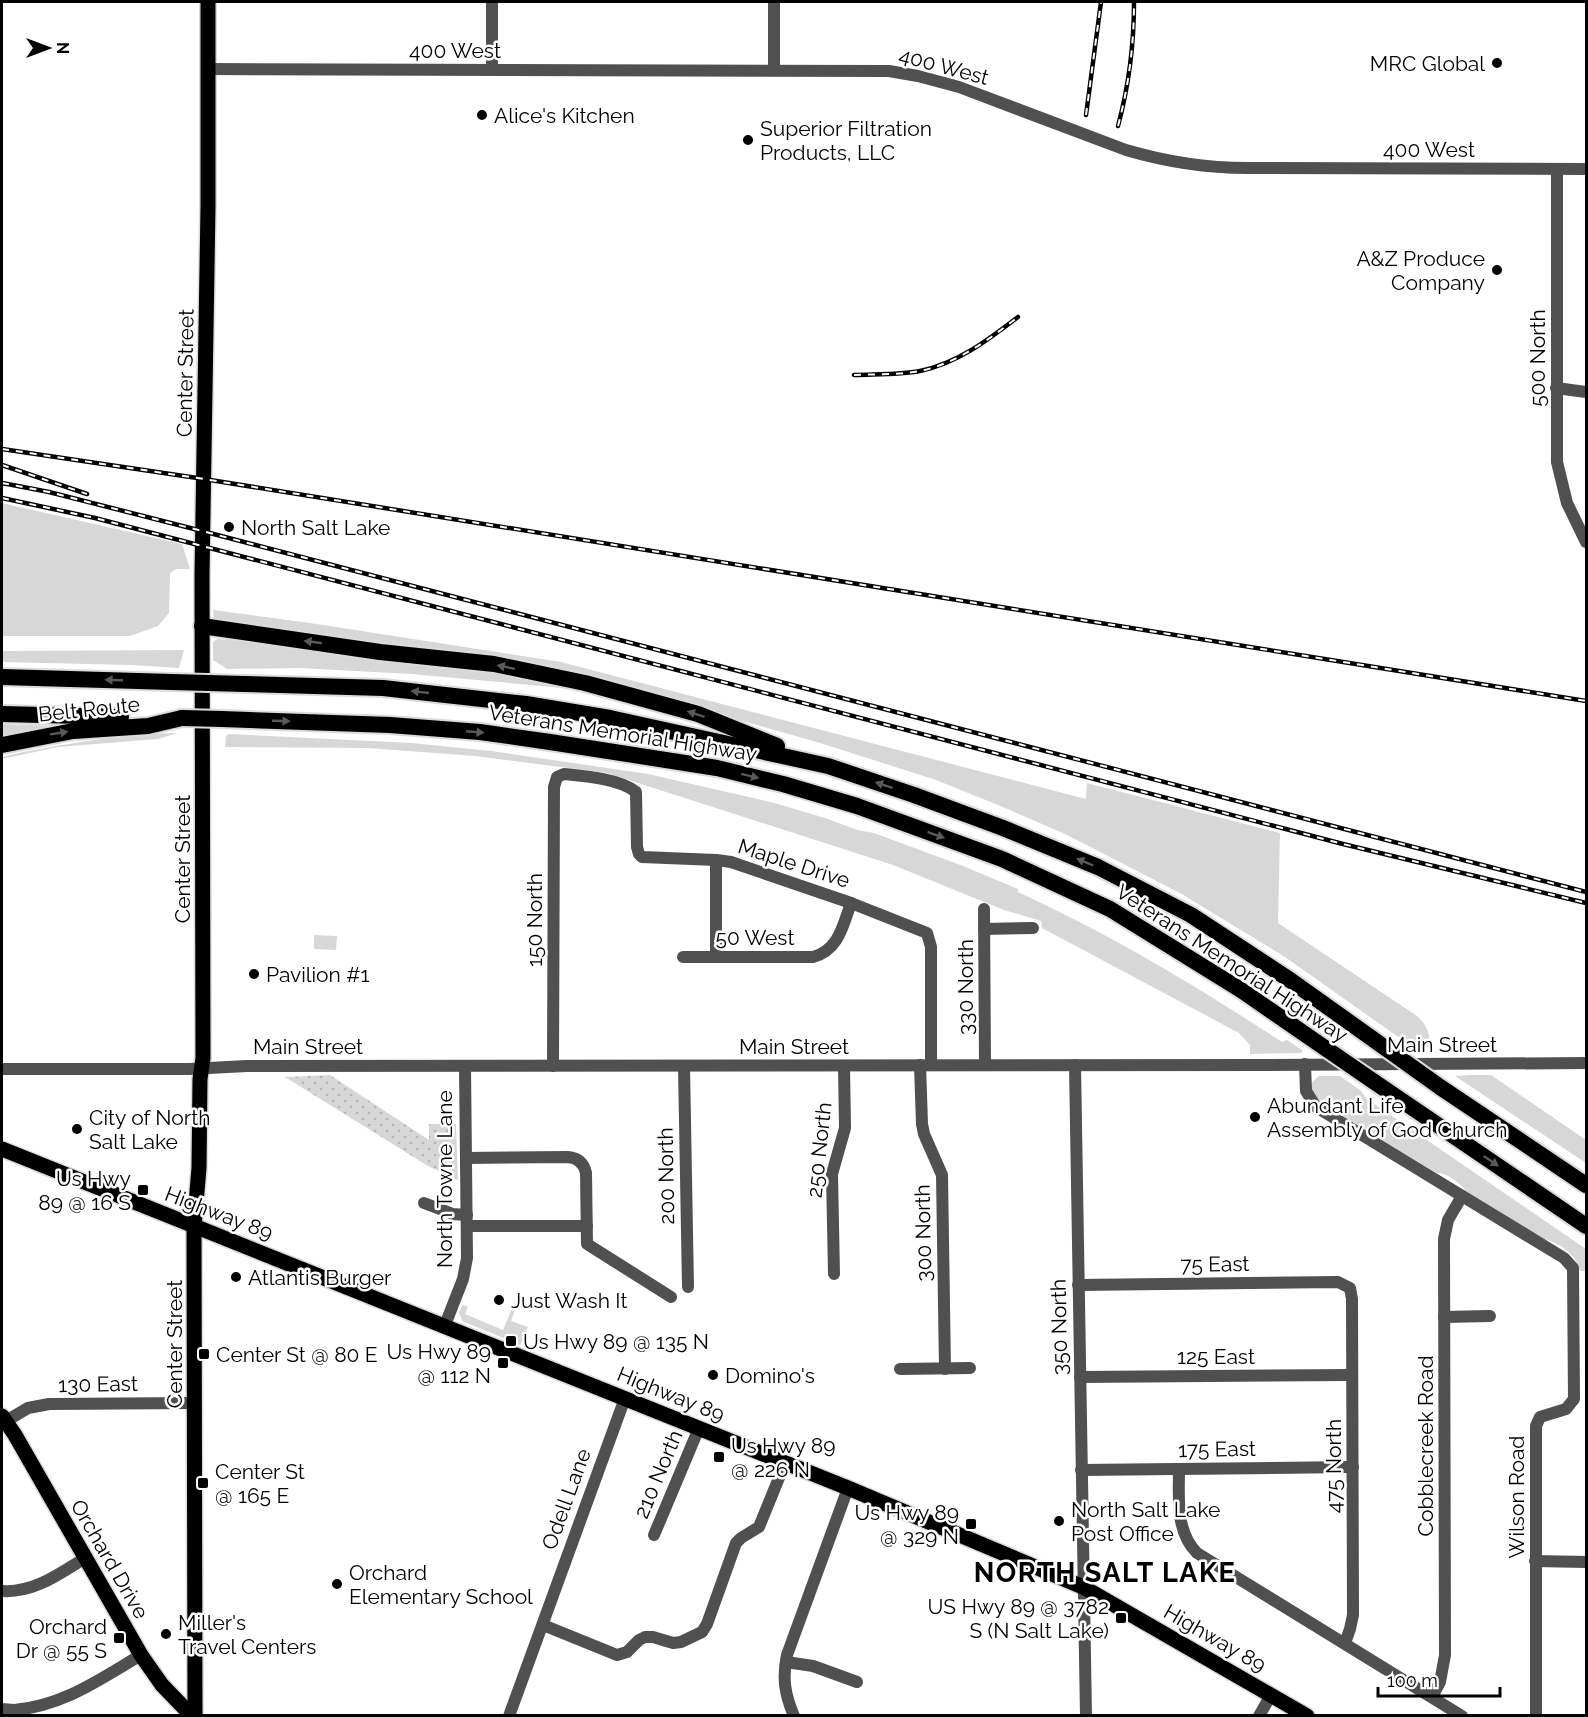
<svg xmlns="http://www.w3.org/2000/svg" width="1588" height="1717" font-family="Raleway,sans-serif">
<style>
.grass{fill:#d7d7d7}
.park{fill:url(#park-dots)}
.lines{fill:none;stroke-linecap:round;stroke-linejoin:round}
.major-casing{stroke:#dbdbdb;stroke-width:18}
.highway-casing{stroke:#dbdbdb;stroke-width:20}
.minor{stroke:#505050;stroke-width:12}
.major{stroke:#000;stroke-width:15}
.highway{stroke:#000;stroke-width:16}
.rail-casing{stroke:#000;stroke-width:4.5}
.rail{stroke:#fff;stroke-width:2;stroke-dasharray:7;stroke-linecap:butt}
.highway-bridge-casing{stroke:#dbdbdb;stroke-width:20;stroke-linecap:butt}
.highway-bridge{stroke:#000;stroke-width:16}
.oneway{fill:#595959}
.poi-dot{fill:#000;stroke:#fff;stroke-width:2}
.labels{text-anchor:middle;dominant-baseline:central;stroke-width:5;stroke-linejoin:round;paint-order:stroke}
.street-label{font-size:21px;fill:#000;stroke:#fff}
.poi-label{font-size:21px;fill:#000;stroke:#fff;text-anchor:start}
.district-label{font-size:27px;font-weight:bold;letter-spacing:1.5px;fill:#000;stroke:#fff}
</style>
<defs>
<pattern id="park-dots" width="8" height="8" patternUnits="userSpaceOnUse" patternTransform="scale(1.5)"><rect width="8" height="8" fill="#d7d7d7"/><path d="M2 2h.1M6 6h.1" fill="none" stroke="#b7b7b7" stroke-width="1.8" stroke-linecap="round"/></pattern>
</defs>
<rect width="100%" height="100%" fill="#fff"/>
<!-- grass -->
<g class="grass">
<path d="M2,503L182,544L190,569H176L170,573L169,613L158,626L130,636H2Z"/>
<path d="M213,610L310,623L561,662L1086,799L1087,783L1280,833L1278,923L1417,1016C1426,1024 1430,1033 1430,1045L1421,1053L1285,957L1180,893L1067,835L1003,807L936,780L817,742L703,710L214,620Z"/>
<path d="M217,639L285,645L479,671L574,689L411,674L299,668L227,669L213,660V642Z"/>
<path d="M184,650L179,668L131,665L2,662V651Z"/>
<path d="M2,724L58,726L2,737Z"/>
<path d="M178,733L158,739L58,747L2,759V757C32,749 63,745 94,740C122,736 150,733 178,733Z"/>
<path d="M229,734L412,743L491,751L648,774L771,802L825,818L857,830L874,833L963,866L1018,889V892C1113,936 1195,985 1282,1042L1287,1040L1302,1050V1053L1250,1054V1045L1239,1033L1042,928L1041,921L1004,910L893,865L607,773L475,756L367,748L225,747L226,736Z"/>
<path d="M314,935L337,936L336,950L314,949Z"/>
<path d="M1470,1075H1491L1586,1140V1163L1455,1076Z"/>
<path d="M1319,1076H1340L1360,1090L1367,1099L1586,1249V1271H1580C1577,1255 1560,1243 1544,1239L1469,1194C1462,1185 1449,1173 1437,1173L1321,1104L1313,1094L1310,1084Z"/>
<path d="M521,1293L511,1321L528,1327L520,1345L462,1321L459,1312L463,1305L468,1307L465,1314L503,1330L516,1299Z"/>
</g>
<!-- park -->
<path class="park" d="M330,1075L429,1140V1124H456L458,1180L428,1166L285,1077Z"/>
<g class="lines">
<!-- major casing -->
<g class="major-casing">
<g id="major">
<path d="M2,1149L848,1488L1083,1587L1307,1716"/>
<path d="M2,1416L15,1435L141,1655L162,1685L192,1716"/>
<path d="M195,1716L194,1227L199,1168L200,1079L203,1058L202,575L208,207V2"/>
</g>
</g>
<!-- highway casing -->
<g class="highway-casing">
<g id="highway">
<path d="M202,626L380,652L494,664L585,683L698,714L777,746"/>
<path d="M2,677L172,682"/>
<path d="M244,684L383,688L526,704L610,718L828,766L914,795L1003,828L1098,867L1191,915L1290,980L1384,1047"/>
<path d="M2,714L121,717"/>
<path d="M222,719L390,725L480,732L550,742L717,768L783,784L857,806L1002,859L1110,909L1241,990L1325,1048"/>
<path d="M2,745L73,731L148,726L182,718"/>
<path d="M1373,1081L1586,1226"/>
<path d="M1440,1087L1586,1185"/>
</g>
</g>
<!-- minor -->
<g class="minor">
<path d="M492,2V69"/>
<path d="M208,69L889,71L918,76L959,87L1126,150C1167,162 1205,168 1247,168L1586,169"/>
<path d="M774,70V2"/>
<path d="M1557,169V462L1567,503L1586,542"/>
<path d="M1556,388L1586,392"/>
<path d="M984,909L985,1065"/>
<path d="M984,929L1033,928"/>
<path d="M683,957H813C839,950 843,925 851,903"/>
<path d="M716,957V860"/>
<path d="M1305,1064L1306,1091L1316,1107L1564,1258L1573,1268L1574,1399L1566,1409L1540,1417L1536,1426V1716"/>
<path d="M920,1065L922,1124L924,1134L942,1175L945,1369"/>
<path d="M1075,1065L1086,1716"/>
<path d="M553,1066L554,787L557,777L564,774C584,776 620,779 636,792L637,847L639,854L642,857L716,860L731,862L851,903L927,933L931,947V1065"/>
<path d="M684,1066L688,1287"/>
<path d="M2,1069H190L247,1066L1262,1065L1586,1063"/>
<path d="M466,1158L568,1157C578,1158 584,1163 586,1173L587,1244L671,1297"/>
<path d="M424,1203L453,1214L467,1215"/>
<path d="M467,1226H587"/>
<path d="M834,1274L832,1174L845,1128L844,1066"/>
<path d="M1078,1285L1338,1282L1350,1288L1352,1299L1353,1615L1350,1629L1345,1643"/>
<path d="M1444,1317L1490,1316"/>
<path d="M445,1325L463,1279L467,1258L465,1066"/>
<path d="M900,1369L970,1368"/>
<path d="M1080,1377L1352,1375"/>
<path d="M6,1421L28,1408L49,1404L195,1403"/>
<path d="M1179,1469C1179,1497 1175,1531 1197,1553L1462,1716"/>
<path d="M1081,1470L1353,1467"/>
<path d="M654,1535L699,1428"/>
<path d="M1535,1561L1586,1562"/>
<path d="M2,1591C34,1593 59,1574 85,1558"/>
<path d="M543,1625L617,1655L627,1652L639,1640L645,1637H653L673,1643L681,1642L702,1632L707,1624L736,1543L741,1538L759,1527L785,1463"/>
<path d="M786,1662L813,1666L857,1682"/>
<path d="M1432,1697L1440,1682L1445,1655L1444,1239L1448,1220L1462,1196"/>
<path d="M2,1709L14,1710L15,1716"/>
<path d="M14,1710C63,1706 100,1679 141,1655"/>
<path d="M509,1716L625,1398"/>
<path d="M794,1716C785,1695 782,1678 787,1655L848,1488"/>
<path d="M1259,1716L1271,1695"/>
</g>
<!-- major -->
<use href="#major" class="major"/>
<!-- highway -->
<use href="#highway" class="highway"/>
<!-- rail casing -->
<g class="rail-casing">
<g id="rail">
<path d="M1086,115L1101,2"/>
<path d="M1118,126C1129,85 1134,44 1134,2"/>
<path d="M854,375C876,374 899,375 920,371C958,363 988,340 1018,317"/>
<path d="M2,449L204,479L1586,701"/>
<path d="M2,465L87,494"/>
<path d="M2,483L49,492L202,531L1586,892"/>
<path d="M2,498L95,518L1343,844L1586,903"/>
</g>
</g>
<!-- rail -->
<use href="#rail" class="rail"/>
<!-- highway-bridge casing -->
<g class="highway-bridge-casing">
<g id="highway-bridge">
<path d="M172,682L244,684"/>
<path d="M182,718L222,719"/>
<path d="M1384,1047L1440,1087"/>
<path d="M1325,1048L1373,1081"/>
</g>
</g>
<!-- highway-bridge -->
<use href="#highway-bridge" class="highway-bridge"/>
</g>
<!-- one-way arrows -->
<defs><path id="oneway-solid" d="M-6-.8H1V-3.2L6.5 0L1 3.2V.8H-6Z" transform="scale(1.5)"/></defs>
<g class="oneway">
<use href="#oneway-solid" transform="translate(313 642) rotate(-172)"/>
<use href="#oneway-solid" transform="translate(506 667) rotate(-168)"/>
<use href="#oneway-solid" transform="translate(114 680) rotate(-178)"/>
<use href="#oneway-solid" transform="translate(420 692) rotate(-174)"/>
<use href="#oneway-solid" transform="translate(696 714) rotate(-162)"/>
<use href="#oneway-solid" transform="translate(281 721) rotate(2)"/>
<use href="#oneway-solid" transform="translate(475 732) rotate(5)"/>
<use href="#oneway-solid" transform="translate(59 733) rotate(-9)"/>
<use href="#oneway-solid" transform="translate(750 776) rotate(14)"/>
<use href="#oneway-solid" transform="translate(884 785) rotate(-162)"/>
<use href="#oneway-solid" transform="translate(936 835) rotate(20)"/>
<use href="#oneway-solid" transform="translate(1085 862) rotate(-157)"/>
<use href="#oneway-solid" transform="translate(1491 1161) rotate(34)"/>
</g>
<!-- markers -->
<g class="poi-dot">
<circle cx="1497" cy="63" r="6"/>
<circle cx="482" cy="115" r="6"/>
<circle cx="748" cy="140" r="6"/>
<circle cx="1497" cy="270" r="6"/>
<circle cx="229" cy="527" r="6"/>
<circle cx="254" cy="974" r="6"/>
<circle cx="1255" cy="1117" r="6"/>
<circle cx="77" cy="1129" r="6"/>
<rect x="137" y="1184" width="12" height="12" rx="3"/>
<circle cx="236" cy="1277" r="6"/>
<circle cx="499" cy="1300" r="6"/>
<rect x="505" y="1335" width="12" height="12" rx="3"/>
<rect x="198" y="1348" width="12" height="12" rx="3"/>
<rect x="497" y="1357" width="12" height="12" rx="3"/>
<circle cx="713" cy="1375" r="6"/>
<rect x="713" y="1451" width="12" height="12" rx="3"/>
<rect x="197" y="1477" width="12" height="12" rx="3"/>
<circle cx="1059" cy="1521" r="6"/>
<rect x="965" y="1518" width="12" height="12" rx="3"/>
<circle cx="337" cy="1584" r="6"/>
<rect x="1115" y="1612" width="12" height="12" rx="3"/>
<circle cx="166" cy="1634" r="6"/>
<rect x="113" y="1632" width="12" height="12" rx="3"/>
</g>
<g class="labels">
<!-- street labels -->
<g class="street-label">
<text x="455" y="50">400 West</text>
<text transform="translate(944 66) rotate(15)">400 West</text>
<text x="1429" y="149">400 West</text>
<text transform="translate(1537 358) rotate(-90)">500 North</text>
<text transform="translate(185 373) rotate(-89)">Center Street</text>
<text transform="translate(89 709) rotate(-6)">Belt Route</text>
<text transform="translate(623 733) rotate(9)">Veterans Memorial Highway</text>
<text transform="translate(182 859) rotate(-90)">Center Street</text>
<text transform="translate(794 863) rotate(18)">Maple Drive</text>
<text transform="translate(534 920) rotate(-90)">150 North</text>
<text x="755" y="937">50 West</text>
<text transform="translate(1232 963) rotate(33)">Veterans Memorial Highway</text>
<text transform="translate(965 987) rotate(-90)">330 North</text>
<text x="1442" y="1044">Main Street</text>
<text x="308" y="1046">Main Street</text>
<text x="794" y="1046">Main Street</text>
<text transform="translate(819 1150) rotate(-84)">250 North</text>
<text transform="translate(666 1176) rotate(-91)">200 North</text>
<text transform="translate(444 1179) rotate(-90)">North Towne Lane</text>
<text transform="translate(219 1213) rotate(21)">Highway 89</text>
<text transform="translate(923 1233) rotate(-91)">300 North</text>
<text transform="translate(1215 1264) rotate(-1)">75 East</text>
<text transform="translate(1059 1327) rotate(-91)">350 North</text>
<text transform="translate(174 1344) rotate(-90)">Center Street</text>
<text x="1216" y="1356">125 East</text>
<text transform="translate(98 1384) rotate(-1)">130 East</text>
<text transform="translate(671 1394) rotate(22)">Highway 89</text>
<text transform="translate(1425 1446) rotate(-90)">Cobblecreek Road</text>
<text transform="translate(1217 1449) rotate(-1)">175 East</text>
<text transform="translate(1333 1466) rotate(-90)">475 North</text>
<text transform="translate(658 1474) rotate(-67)">210 North</text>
<text transform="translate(1516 1497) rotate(-90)">Wilson Road</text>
<text transform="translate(566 1499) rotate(-70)">Odell Lane</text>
<text transform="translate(110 1559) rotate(60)">Orchard Drive</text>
<text transform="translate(1215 1638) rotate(30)">Highway 89</text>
</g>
<!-- poi labels -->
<g class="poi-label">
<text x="1485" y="63" text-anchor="end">MRC Global</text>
<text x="494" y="115">Alice's Kitchen</text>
<text x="760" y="128">Superior Filtration<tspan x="760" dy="24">Products, LLC</tspan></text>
<text x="1485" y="258" text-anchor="end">A&amp;Z Produce<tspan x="1485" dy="24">Company</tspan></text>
<text x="241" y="527">North Salt Lake</text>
<text x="266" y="974">Pavilion #1</text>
<text x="1267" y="1105">Abundant Life<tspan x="1267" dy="24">Assembly of God Church</tspan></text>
<text x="89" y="1117">City of North<tspan x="89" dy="24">Salt Lake</tspan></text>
<text x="131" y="1178" text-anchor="end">Us Hwy<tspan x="131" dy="24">89 @ 16 S</tspan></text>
<text x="248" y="1277">Atlantis Burger</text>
<text x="511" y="1300">Just Wash It</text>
<text x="523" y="1341">Us Hwy 89 @ 135 N</text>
<text x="491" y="1351" text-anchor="end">Us Hwy 89<tspan x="491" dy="24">@ 112 N</tspan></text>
<text x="216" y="1354">Center St @ 80 E</text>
<text x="725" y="1375">Domino's</text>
<text x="731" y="1445">Us Hwy 89<tspan x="731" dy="24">@ 226 N</tspan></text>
<text x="215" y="1471">Center St<tspan x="215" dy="24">@ 165 E</tspan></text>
<text x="1071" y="1509">North Salt Lake<tspan x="1071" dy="24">Post Office</tspan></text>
<text x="959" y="1512" text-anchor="end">Us Hwy 89<tspan x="959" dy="24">@ 329 N</tspan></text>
<text x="349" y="1572">Orchard<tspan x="349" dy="24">Elementary School</tspan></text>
<text x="1109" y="1606" text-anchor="end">US Hwy 89 @ 3782<tspan x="1109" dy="24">S (N Salt Lake)</tspan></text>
<text x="178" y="1622">Miller's<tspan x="178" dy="24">Travel Centers</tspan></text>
<text x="107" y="1626" text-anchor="end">Orchard<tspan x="107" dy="24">Dr @ 55 S</tspan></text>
</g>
<!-- district labels -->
<g class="district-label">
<text x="1105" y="1572">NORTH SALT LAKE</text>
</g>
</g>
<!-- border -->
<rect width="1588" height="1717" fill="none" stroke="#000000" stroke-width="6"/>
<!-- north arrow -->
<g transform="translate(48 48) rotate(90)" stroke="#ffffff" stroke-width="4.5" paint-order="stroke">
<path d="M0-4.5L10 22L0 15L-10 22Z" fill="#000000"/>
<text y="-9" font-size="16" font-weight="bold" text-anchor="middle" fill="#000000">N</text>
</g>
<!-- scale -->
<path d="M1378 1687v9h122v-9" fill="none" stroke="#000000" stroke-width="3"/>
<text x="1387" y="1687" font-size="18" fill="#000000" stroke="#ffffff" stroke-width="4.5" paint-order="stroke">100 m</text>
</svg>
